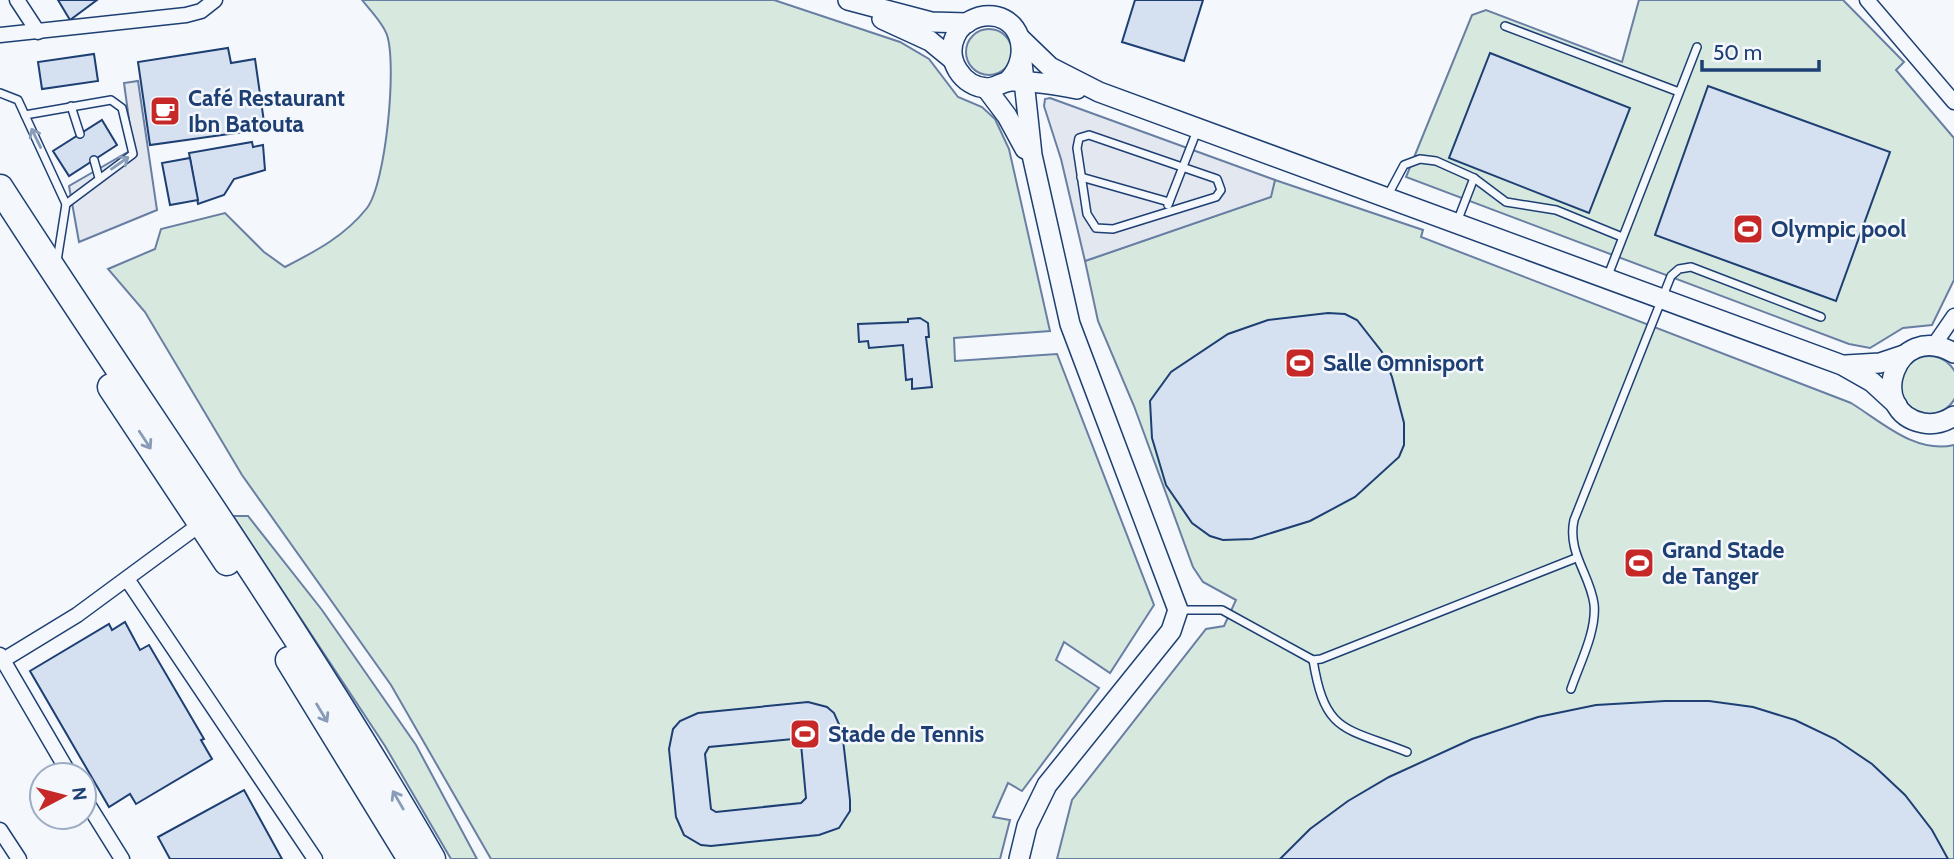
<svg xmlns="http://www.w3.org/2000/svg" width="1954" height="859" font-family="Cabin,sans-serif">
<style>
.green{fill:#d7e8df;stroke:#687fa3;stroke-width:2}
.parking{fill:#e3e8f0;stroke:#687fa3;stroke-width:2}
.building{fill:#d5e0f0;stroke:#1d3f73;stroke-width:2;fill-rule:evenodd}
.lines{fill:none;stroke-linecap:round;stroke-linejoin:round}
.lane-casing{stroke:#1d3f73;stroke-width:10}
.street-casing{stroke:#1d3f73;stroke-width:17}
.secondary-casing{stroke:#1d3f73;stroke-width:22}
.highway-casing{stroke:#1d3f73;stroke-width:29}
.lane{stroke:#f4f7fb;stroke-width:7}
.street{stroke:#f4f7fb;stroke-width:14}
.secondary{stroke:#f4f7fb;stroke-width:19}
.highway{stroke:#f4f7fb;stroke-width:26}
.oneway{stroke:#889bb7}
.labels{text-anchor:middle;dominant-baseline:central;stroke-width:5;stroke-linejoin:round;paint-order:stroke}
.poi-label{font-size:23px;font-weight:bold;fill:#1d3f73;stroke:#f4f7fb;text-anchor:start}
</style>
<rect width="100%" height="100%" fill="#f4f7fb"/>
<!-- green -->
<g class="green">
<path d="M362,0H774L900,42L929,59L958,97L982,107L995,119L1009,149L1050,331L954,338L955,361L1057,354L1154,605L1110,673L1064,642L1056,660L1099,688L1022,791L1008,783L993,817L1010,820L1000,859H491L391,685L242,475L145,312L108,269L155,249L161,229L225,213L264,252L285,267C316,251 345,236 367,208C386,183 397,65 387,35C383,23 370,10 362,0Z"/>
<path d="M1639,0H1843L1904,62L1896,70L1954,138V280L1932,325L1903,328L1870,348L1849,344L1406,177L1472,15L1486,10L1622,62Z"/>
<circle cx="989" cy="52" r="23"/>
<path d="M1275,180L1423,230L1421,237L1851,403C1882,422 1915,454 1954,445V859H1057L1072,800L1206,629L1224,626L1236,600L1203,582L1193,567L1134,406L1098,321L1085,261L1270,197Z"/>
<circle cx="1929" cy="385" r="29"/>
<path d="M233,516H248L322,610L416,745L477,859H451L385,746Z"/>
</g>
<!-- parking -->
<g class="parking">
<path d="M138,81L157,210L79,242L69,186L133,149L124,83Z"/>
<path d="M1050,98L1275,180L1271,197L1085,261L1061,159L1044,106L1045,99Z"/>
</g>
<!-- building -->
<g class="building">
<path d="M58,0H97L70,20Z"/>
<path d="M1135,0H1203L1184,61L1122,42Z"/>
<path d="M228,48L231,63L255,59L265,129L150,145L138,62Z"/>
<path d="M1490,53L1630,108L1589,213L1449,158Z"/>
<path d="M94,54L98,81L42,89L38,62Z"/>
<path d="M1708,86L1890,152L1836,301L1655,235Z"/>
<path d="M102,120L117,145L69,176L53,151Z"/>
<path d="M252,142L253,147L263,145L265,170L234,179L224,195L198,204L189,153Z"/>
<path d="M190,158L198,200L170,205L162,163Z"/>
<path d="M1328,313L1345,314L1357,320L1382,352L1392,377L1404,423V445L1399,457L1355,497L1310,521L1252,539L1223,540L1210,536L1192,523L1166,485L1152,438L1150,401L1171,372L1228,334L1268,320Z"/>
<path d="M920,318L928,323L929,337H926L932,387L912,389V379L906,380L903,345L869,348L868,341L859,342L858,324L908,322V319Z"/>
<path d="M125,622L140,650L149,645L204,739L201,740L212,759L136,804L130,794L109,807L30,671L109,624L112,630Z"/>
<path d="M1665,701H1709L1753,707L1795,720L1835,739L1872,764L1905,795L1932,830L1948,859H1280L1310,829L1348,801L1389,777L1472,739L1538,717L1596,705Z"/>
<path d="M808,702L827,707L834,713L842,731L850,800V811L839,828L819,835L711,846L701,845L684,835L676,817L669,749L673,729L680,721L698,713ZM793,739L801,744L806,798L801,803L716,812L711,809L705,754L709,747Z"/>
<path d="M244,790L282,859H170L158,837Z"/>
</g>
<g class="lines">
<!-- lane casing -->
<g class="lane-casing">
<g id="lane">
<path d="M1505,26L1679,92"/>
<path d="M0,93L18,100L66,204L57,261"/>
<path d="M71,106L80,134"/>
<path d="M25,115L111,100L122,108L133,154L66,204"/>
<path d="M1089,135L1217,179L1221,190L1216,197L1113,229L1096,228L1087,214L1077,148L1079,138Z"/>
<path d="M94,160L99,178"/>
<path d="M1081,177L1169,202"/>
<path d="M1388,195L1404,165L1420,159L1436,161L1474,178L1506,202L1556,210L1622,237"/>
<path d="M1168,205L1198,128"/>
<path d="M1457,222L1474,178"/>
<path d="M1607,278L1697,47"/>
<path d="M1179,610H1222L1313,660L1321,659L1576,558"/>
<path d="M1313,660C1325,733 1343,727 1407,752"/>
<path d="M1571,689C1579,665 1597,631 1594,604C1590,574 1567,553 1574,520L1671,276L1679,269L1691,267L1821,317"/>
</g>
</g>
<!-- street casing -->
<g class="street-casing">
<g id="street">
<path d="M17,0L38,32"/>
<path d="M1867,0L1954,102"/>
<path d="M0,35L186,15L201,11L215,0"/>
<path d="M1934,345L1954,316"/>
<path d="M127,579L315,859"/>
<path d="M0,655L70,775"/>
<path d="M0,662L77,615L206,520"/>
<path d="M84,798L122,859"/>
<path d="M0,830L19,859"/>
</g>
</g>
<!-- secondary casing -->
<g class="secondary-casing">
<g id="secondary">
<path d="M848,0L931,22L967,23"/>
<path d="M882,19L930,41L952,59"/>
<path d="M1021,39L1050,67L1099,92L1842,365L1872,382L1897,405"/>
<path d="M1008,81C1034,55 1020,8 979,17C969,20 959,27 955,37C945,59 962,87 987,88C996,88 1003,81 1012,81C1034,81 1056,85 1077,89"/>
<path d="M986,88L1007,116L1025,149"/>
<path d="M1954,353C1895,319 1865,412 1923,423C1934,425 1945,422 1954,416"/>
<path d="M1846,365L1880,363L1904,355"/>
<path d="M1019,859L1027,826L1047,785L1171,631L1178,610L1070,324L1032,155L1022,62"/>
</g>
</g>
<!-- highway casing -->
<g class="highway-casing">
<g id="highway">
<path d="M0,188C144,412 299,628 432,859"/>
<path d="M111,387L227,562"/>
<path d="M289,660L411,859"/>
</g>
</g>
<!-- lane -->
<use href="#lane" class="lane"/>
<!-- street -->
<use href="#street" class="street"/>
<!-- secondary -->
<use href="#secondary" class="secondary"/>
<!-- highway -->
<use href="#highway" class="highway"/>
</g>
<!-- one-way arrows -->
<defs><path id="oneway-shaft" d="M-6 0H5M1.5-3L5.5 0L1.5 3" fill="none" stroke-width="1.6" stroke-linecap="round" stroke-linejoin="round" transform="scale(1.75)"/></defs>
<g class="oneway">
<use href="#oneway-shaft" transform="translate(36 138) rotate(-116)"/>
<use href="#oneway-shaft" transform="translate(120 163) rotate(-35)"/>
<use href="#oneway-shaft" transform="translate(145 440) rotate(57)"/>
<use href="#oneway-shaft" transform="translate(322 713) rotate(59)"/>
<use href="#oneway-shaft" transform="translate(398 800) rotate(-120)"/>
</g>
<!-- icons -->
<defs>
<g id="cafe-square" transform="scale(1.575)"><rect x="-9" y="-9" width="18" height="18" rx="4" fill="#c62828" stroke="#f4f7fb"/><path d="M-5.5-4.5H6V0H3Q3 3.5 0 3.5H-2.5Q-5.5 3.5-5.5 0ZM3-3.2v2h1.7v-2ZM-6 4.5H4V6H-6Z" fill="#fff"/></g>
<g id="stadium-square" transform="scale(1.575)"><rect x="-9" y="-9" width="18" height="18" rx="4" fill="#c62828" stroke="#f4f7fb"/><path d="M0-5a6.5 5 0 1 0 0 10a6.5 5 0 1 0 0-10ZM-3.5-1.8h7v3.6h-7Z" fill="#fff"/></g>
</defs>
<g fill-rule="evenodd">
<use href="#cafe-square" x="165" y="111"/>
<use href="#stadium-square" x="1748" y="229"/>
<use href="#stadium-square" x="1300" y="363"/>
<use href="#stadium-square" x="1639" y="563"/>
<use href="#stadium-square" x="805" y="734"/>
</g>
<g class="labels">
<!-- poi labels -->
<g class="poi-label">
<text x="188" y="98">Café Restaurant<tspan x="188" dy="26">Ibn Batouta</tspan></text>
<text x="1771" y="229">Olympic pool</text>
<text x="1323" y="363">Salle Omnisport</text>
<text x="1662" y="550">Grand Stade<tspan x="1662" dy="26">de Tanger</tspan></text>
<text x="828" y="734">Stade de Tennis</text>
</g>
</g>
<!-- north arrow -->
<g transform="translate(63 796) rotate(83)"><circle r="33" fill="#f4f7fb" stroke="#9eadc5" stroke-width="2"/>
<path d="M0-5L12 26L0 18L-12 26Z" fill="#c62828"/>
<text y="-10" font-size="19" font-weight="bold" text-anchor="middle" fill="#1d3f73">N</text>
</g>
<!-- scale -->
<path d="M1702 60v10h117v-10" fill="none" stroke="#1d3f73" stroke-width="3.5"/>
<text x="1713" y="60" font-size="21" fill="#1d3f73" stroke="#f4f7fb" stroke-width="5" paint-order="stroke">50 m</text>
</svg>
